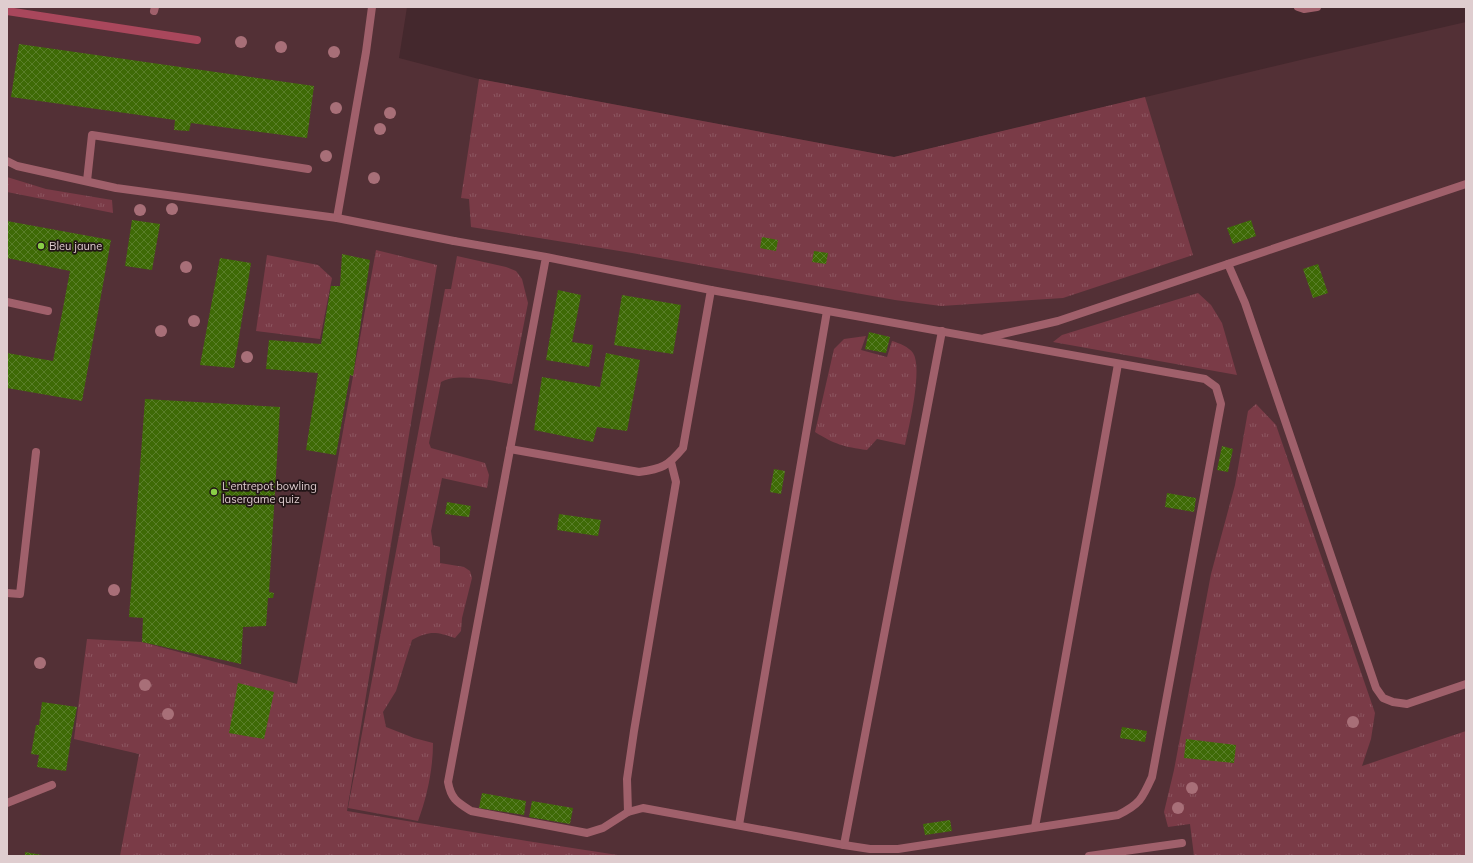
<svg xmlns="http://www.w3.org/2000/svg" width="1473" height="863" font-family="Mulish,sans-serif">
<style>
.built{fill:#533036}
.grass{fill:url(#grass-tufts)}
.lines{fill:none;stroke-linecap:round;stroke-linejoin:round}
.stream{stroke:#a9475c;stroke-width:8}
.building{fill:url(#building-cross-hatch)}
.service{stroke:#a0606b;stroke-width:8}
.minor{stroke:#a0606b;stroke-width:8}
.tree{fill:#a86f78}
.poi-dot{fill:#8ace47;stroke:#221517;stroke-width:1.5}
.labels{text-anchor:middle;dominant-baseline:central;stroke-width:3.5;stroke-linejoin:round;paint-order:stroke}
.poi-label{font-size:11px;fill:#dfcdcf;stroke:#221517;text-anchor:start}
</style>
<defs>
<pattern id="grass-tufts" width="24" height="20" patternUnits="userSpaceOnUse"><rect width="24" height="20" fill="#7a3b47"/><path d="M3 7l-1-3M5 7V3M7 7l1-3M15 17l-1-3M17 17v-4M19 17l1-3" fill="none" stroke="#8c5660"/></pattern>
<pattern id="building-cross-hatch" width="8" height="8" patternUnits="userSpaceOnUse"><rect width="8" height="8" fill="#3e6a06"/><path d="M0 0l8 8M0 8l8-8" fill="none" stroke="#597e29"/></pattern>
</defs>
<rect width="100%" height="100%" fill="#44282d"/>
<!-- built -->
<path class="built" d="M7,7H407L399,58L479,79L894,157L1309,58L1466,22V856H7Z"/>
<!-- grass -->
<g class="grass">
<path d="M479,79L894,157L1145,97L1193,255L1063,298L941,306L895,300L632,253L471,227L469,199L461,198Z"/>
<path d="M7,177L46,189L112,200L113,213L7,192Z"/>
<path d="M376,250L437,265L347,811L527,841L624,856H120L139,754L74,739L87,639L142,642L297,684Z"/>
<path d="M267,255L318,265L332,278L320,339L256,331Z"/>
<path d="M457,256L506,267L516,271L522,279L528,303L512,384C493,381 457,372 441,382L429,443L431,448L485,463L489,475L487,488L442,478L431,531L433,545L440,547V563L464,567L470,571L472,578L462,618L461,631L455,638C437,632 430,630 412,640L396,691L383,712L386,727L414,738L433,743C433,769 427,797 418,821L348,808L445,289H451Z"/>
<path d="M1198,293L1211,305L1222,323L1237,375L1053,342L1062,335Z"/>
<path d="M866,336L861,350L887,357L892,341C899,343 909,347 913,353C923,368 909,427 905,445L877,439L867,450C844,447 834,444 815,432L834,349L844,339Z"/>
<path d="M1256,404L1276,425L1375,713L1371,739L1362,766L1466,731V856H1194L1190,824L1168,827L1164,812L1174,770L1211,574L1235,485L1248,411Z"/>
</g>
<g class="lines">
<!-- stream -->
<path class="stream" d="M7,11L197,40"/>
</g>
<!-- building -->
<g class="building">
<path d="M19,44L314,86L307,138L191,123L189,131L174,130L175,120L11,97Z"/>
<path d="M132,220L160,224L152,270L125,266Z"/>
<path d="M1251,220L1256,236L1233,244L1227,228Z"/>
<path d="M7,221L111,240L82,401L7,388V353L53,361L70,271L7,258Z"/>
<path d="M762,237L778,240L776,251L760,248Z"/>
<path d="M814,251L828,253L826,264L812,262Z"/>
<path d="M342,254L370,260L353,376L350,375L336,455L306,450L318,373L266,369L269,340L321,344L331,286H340Z"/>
<path d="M220,258L251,263L234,368L200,365Z"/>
<path d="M1318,264L1328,293L1313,298L1303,269Z"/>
<path d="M558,290L581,295L572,342L593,345L589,367L546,360Z"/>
<path d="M622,295L681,305L673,354L614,345Z"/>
<path d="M869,332L890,337L886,353L865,349Z"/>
<path d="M606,353L640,360L627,431L597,427L593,442L534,430L542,377L600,387Z"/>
<path d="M145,399L280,407L269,592L274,593L273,598H268L266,626L243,627L241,664L142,642L143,618L129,617Z"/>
<path d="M1222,446L1233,449L1228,472L1217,470Z"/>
<path d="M774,469L785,471L781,494L770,492Z"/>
<path d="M1167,493L1196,498L1194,512L1165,507Z"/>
<path d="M447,502L471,506L469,517L445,514Z"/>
<path d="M559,514L601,520L598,536L557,530Z"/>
<path d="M238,683L274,692L264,739L229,733Z"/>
<path d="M42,702L77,707L71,739L66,771L37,767L39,755L31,754L36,725H39Z"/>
<path d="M1122,727L1147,731L1145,742L1120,738Z"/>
<path d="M1186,739L1236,745L1234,763L1184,758Z"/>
<path d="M482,793L526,801L524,815L479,808Z"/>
<path d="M532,801L573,808L570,824L529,817Z"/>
<path d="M950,820L952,831L925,835L923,824Z"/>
<path d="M25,852L42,855V856H25Z"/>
</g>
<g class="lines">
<!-- service -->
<g class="service">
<path d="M1298,7L1304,9L1317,7"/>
<path d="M154,11L155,7"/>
<path d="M87,181L92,135L308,169"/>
<path d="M337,218L366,52L372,7"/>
<path d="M454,241L546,257L711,290L1205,379L1216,387L1221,404L1152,777C1142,799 1140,804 1118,815L898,849H870L844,845L643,808L628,812L603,828L587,833L471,811C457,802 451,799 448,782L546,257"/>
<path d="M1228,264L1245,303L1376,688L1383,698L1393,702L1407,704L1466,684"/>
<path d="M7,302L48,311"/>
<path d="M985,338L1058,321L1466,184"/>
<path d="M510,449L639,472C662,469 668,466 683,448L711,290"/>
<path d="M7,593L20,594L36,452"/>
<path d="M7,803L52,785"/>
<path d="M628,812L627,779L634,731L676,482L671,462"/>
<path d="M739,825L827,311"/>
<path d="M1035,827L1118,364"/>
<path d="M844,845L942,331"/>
<path d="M1089,856L1182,843"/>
</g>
<!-- minor -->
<path class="minor" d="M7,161L17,166L116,188L337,218L454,241"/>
</g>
<!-- trees -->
<g class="tree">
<circle cx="241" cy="42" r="6"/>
<circle cx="281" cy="47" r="6"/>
<circle cx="334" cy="52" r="6"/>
<circle cx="336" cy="108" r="6"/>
<circle cx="390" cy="113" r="6"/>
<circle cx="380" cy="129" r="6"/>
<circle cx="326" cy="156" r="6"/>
<circle cx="374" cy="178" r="6"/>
<circle cx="172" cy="209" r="6"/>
<circle cx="140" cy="210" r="6"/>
<circle cx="186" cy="267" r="6"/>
<circle cx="194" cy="321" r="6"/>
<circle cx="161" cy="331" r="6"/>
<circle cx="247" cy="357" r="6"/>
<circle cx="114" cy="590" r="6"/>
<circle cx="40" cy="663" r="6"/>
<circle cx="145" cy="685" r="6"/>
<circle cx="168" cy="714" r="6"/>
<circle cx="1353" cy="722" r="6"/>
<circle cx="1192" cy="788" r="6"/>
<circle cx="1178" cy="808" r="6"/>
</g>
<!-- markers -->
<g class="poi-dot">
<circle cx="41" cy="246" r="4"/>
<circle cx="214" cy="492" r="4"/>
</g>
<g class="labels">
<!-- poi labels -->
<g class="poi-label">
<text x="49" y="246">Bleu jaune</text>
<text x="222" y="486">L'entrepot bowling<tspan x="222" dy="13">lasergame quiz</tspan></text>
</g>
</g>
<!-- border -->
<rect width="1473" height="863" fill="none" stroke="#dfcdcf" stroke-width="16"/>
</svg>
